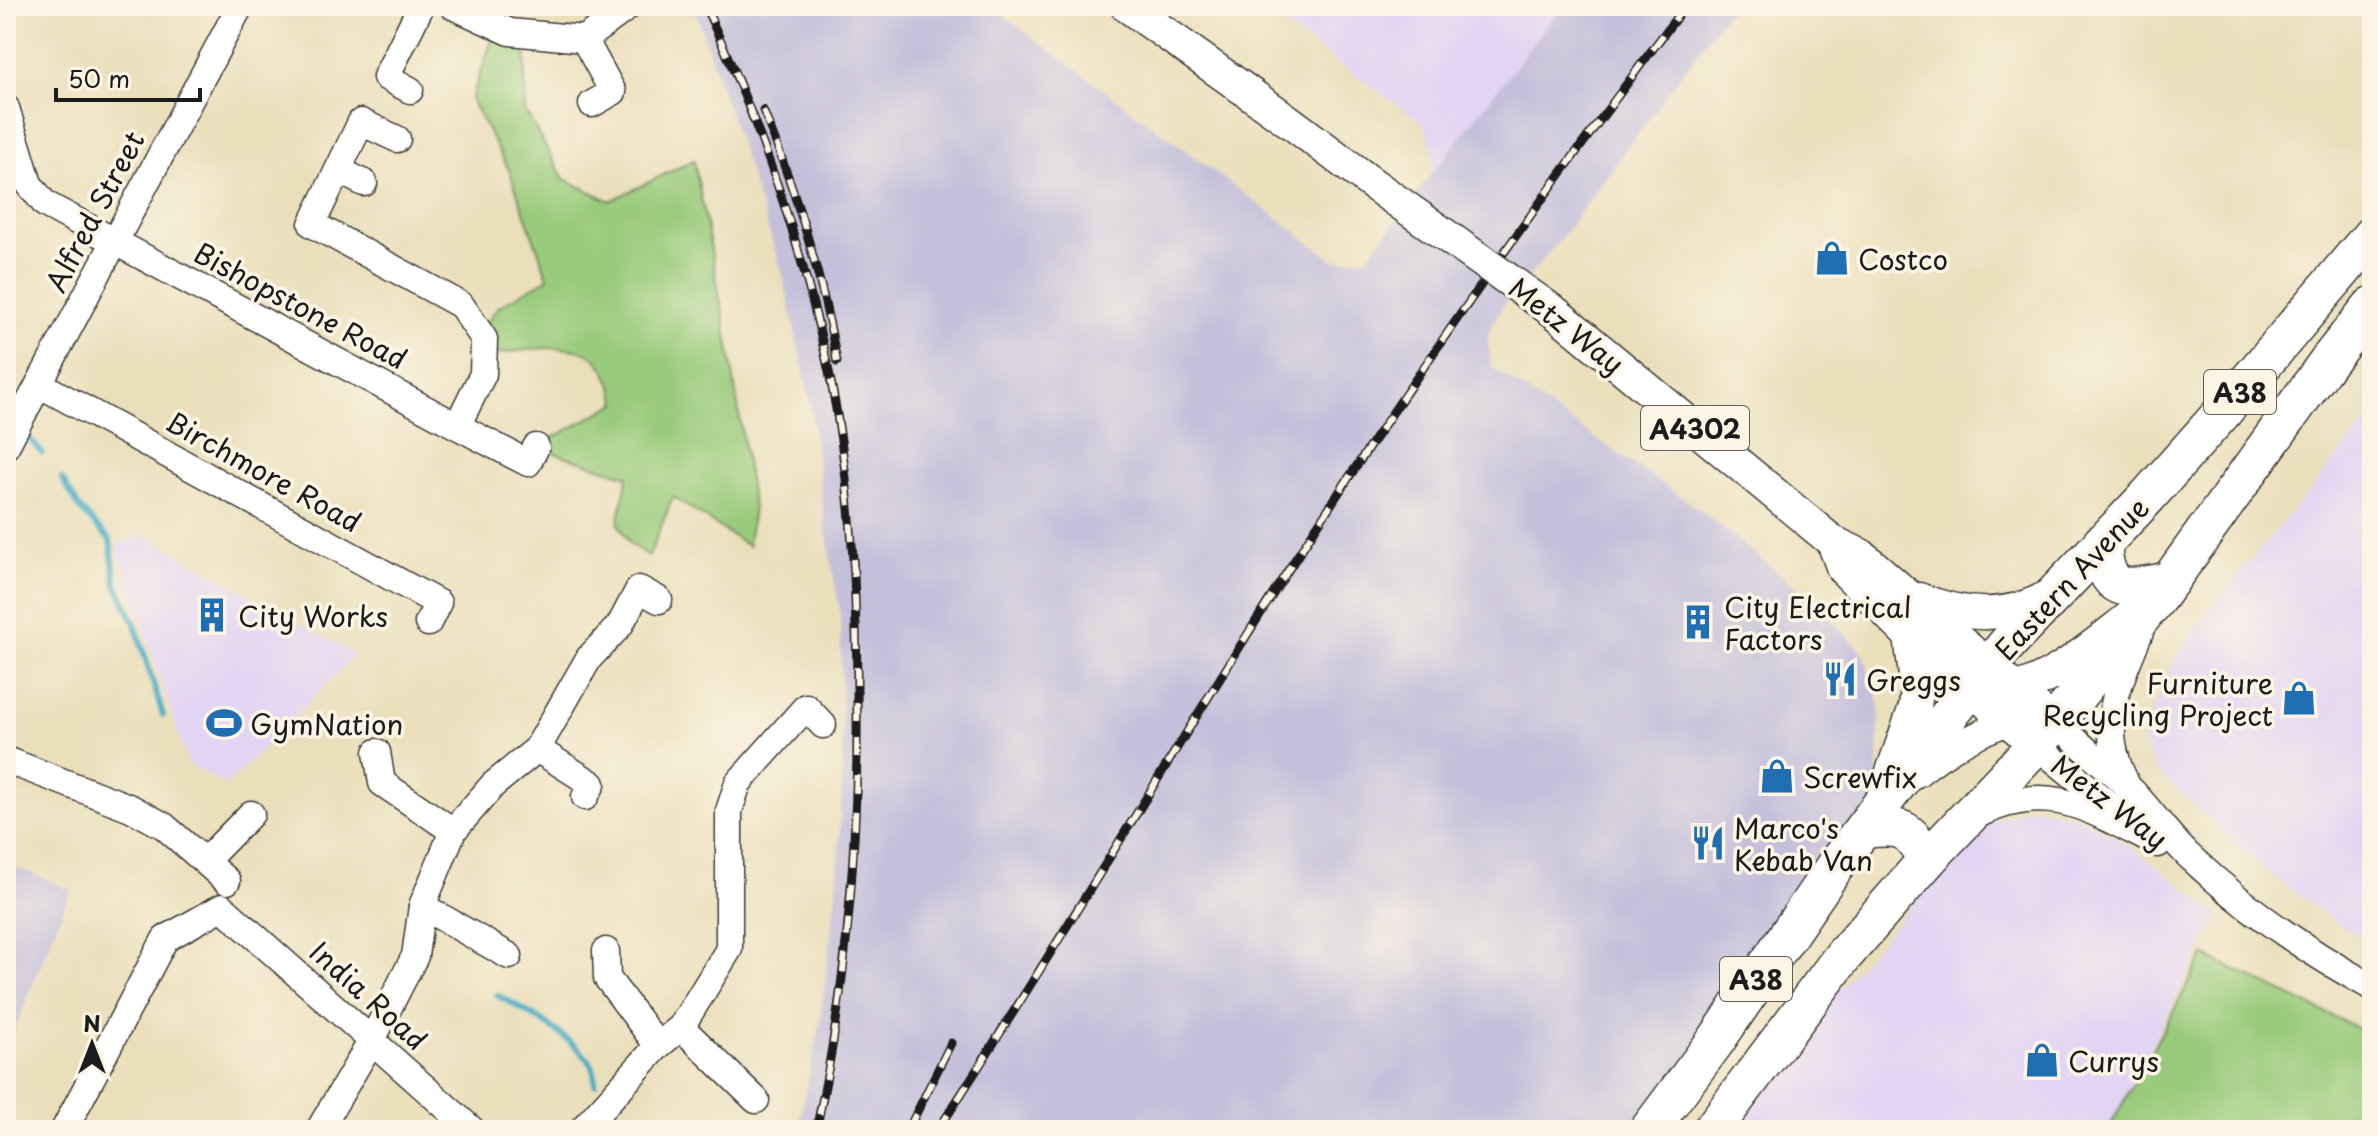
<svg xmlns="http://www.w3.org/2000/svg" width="2378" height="1136" font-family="'Playpen Sans',sans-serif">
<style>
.built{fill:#e2d4f3}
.industrial{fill:#c5c0da}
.green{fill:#9acb7b;stroke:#5b744c;stroke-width:2}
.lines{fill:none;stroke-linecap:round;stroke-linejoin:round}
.stream{stroke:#42aac2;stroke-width:6}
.minor-casing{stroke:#3b3934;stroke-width:29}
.major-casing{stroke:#3b3934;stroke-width:35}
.highway-casing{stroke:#3b3934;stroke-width:41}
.minor{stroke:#fff;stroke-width:26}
.major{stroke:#fff;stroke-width:32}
.highway{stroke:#fff;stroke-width:38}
.rail-casing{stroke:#1c1c1c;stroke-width:9}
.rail{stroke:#fcf5e5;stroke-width:6;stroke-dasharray:18;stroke-linecap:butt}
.major-bridge-casing{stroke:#3b3934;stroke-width:35;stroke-linecap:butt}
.major-bridge{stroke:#fff;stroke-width:32}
.labels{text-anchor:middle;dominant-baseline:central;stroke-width:7;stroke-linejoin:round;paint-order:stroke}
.shield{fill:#fcf5e5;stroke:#5f5d58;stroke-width:2}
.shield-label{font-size:26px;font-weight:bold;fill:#1c1c1c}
.street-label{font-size:28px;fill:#1c1c1c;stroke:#fcf5e5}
.poi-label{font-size:28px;fill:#1c1c1c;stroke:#fcf5e5;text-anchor:start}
</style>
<rect width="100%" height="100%" fill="#fcf5e5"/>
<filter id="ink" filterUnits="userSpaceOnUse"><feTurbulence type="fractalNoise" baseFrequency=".0125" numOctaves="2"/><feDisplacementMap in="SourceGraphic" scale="16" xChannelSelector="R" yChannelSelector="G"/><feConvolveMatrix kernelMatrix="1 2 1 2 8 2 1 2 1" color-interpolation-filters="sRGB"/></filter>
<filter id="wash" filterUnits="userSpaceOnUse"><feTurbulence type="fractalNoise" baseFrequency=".006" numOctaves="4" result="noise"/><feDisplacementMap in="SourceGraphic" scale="32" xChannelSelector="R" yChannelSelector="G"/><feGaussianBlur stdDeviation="1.8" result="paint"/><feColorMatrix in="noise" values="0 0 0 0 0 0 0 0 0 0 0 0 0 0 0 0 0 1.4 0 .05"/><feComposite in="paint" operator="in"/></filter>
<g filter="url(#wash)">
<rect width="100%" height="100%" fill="#eadfbb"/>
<!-- built -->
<g class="built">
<path d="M1257,6H1562L1430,176L1434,152L1423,123Z"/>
<path d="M2372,416V943L2337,923L2271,875L2155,770L2143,741L2151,712L2177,656L2196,626Z"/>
<path d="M146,536L355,655L227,785L188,764L116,544Z"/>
<path d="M2032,807L2074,815L2129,845L2219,915L2108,1130H1731L1805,1029L1981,825Z"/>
</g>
<!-- industrial -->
<g class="industrial">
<path d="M677,6H990L1334,260L1367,258L1562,6H1732L1561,238L1503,306L1489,331L1488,344L1492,367L1700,510L1810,598L1863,653L1880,705L1876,811L1649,1130L1619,1128L1617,1130H797L819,1030L838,877L843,750L840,614L825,525L810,401L782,271L696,13H680Z"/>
<path d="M6,863L71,890L6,1051Z"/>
</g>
<!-- green -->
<g class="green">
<path d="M497,26L526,34L525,111L564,179L610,201L694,160L728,340L753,507L748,546L673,497L649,556L630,544L618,523L628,476L536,447L617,403C613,386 606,364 590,355C565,340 512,353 483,356L479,332L498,307L548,278L509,170L471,100Z"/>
<path d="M2204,955L2372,1035V1130H2108Z"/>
</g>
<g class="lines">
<!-- stream -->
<g class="stream">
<path d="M6,409L8,412"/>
<path d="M28,437L42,453"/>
<path d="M62,479L81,510L110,540L116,584L135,624L163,715"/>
<path d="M497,995C522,1008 579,1041 592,1066C595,1072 595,1078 595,1084"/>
</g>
</g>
</g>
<g filter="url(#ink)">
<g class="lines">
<!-- minor casing -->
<g class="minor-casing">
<g id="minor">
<path d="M453,6L510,32L584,39L629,6"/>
<path d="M584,39L613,92L592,104"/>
<path d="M410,90L386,77L421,6"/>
<path d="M6,108L29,184L45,204L457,426"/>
<path d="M397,139L361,122L312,224L461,305L484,339L483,374L457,426L528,463L536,447"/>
<path d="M338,170L364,183"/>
<path d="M39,384L438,603L428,623"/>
<path d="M6,446L240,6"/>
<path d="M2036,745L2123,816"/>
<path d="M537,749L592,784L585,797"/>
<path d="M377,752L382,783L453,831"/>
<path d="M6,760L131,808L164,826L227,881"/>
<path d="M1917,774C1947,750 2014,705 2055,724C2065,729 2075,740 2083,747C2098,760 2114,773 2129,788C2150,809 2167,835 2189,856C2244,908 2306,951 2372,987"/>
<path d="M2125,781C2097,726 2118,685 2140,632"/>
<path d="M1975,816C2050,778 2091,811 2158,844"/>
<path d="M205,861L251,814"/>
<path d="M422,906L509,956"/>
<path d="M606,951L607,978L658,1046"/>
<path d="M681,1027L756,1100"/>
<path d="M64,1130L165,939L222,907L472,1130"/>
<path d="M319,1130L372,1040L415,956L422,906L453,831L493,785L537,749L589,658L620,625L639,589L659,600"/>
<path d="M582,1130L658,1046L681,1027L729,949V811L738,783L806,707L823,725"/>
</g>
</g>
<!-- major casing -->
<g class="major-casing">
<g id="major">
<path d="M1127,6L1290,122L1370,182"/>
<path d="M1557,314L1833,542L1861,555L2054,723"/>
<path d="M1833,542L1843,569L1910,636L2036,745"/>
<path d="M1919,599C1965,617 2007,620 2051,595"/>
<path d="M1999,692C2045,689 2095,644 2130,617"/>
<path d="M1888,783L1915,707L1917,691L1910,636"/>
</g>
</g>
<!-- highway casing -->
<g class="highway-casing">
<g id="highway">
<path d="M2102,543C2105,596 2126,590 2170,581"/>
<path d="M1864,829C1902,825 1908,826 1927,860"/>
<path d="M1649,1130L1715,1042L1835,866L1954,709L2008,643L2148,496L2220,415L2372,235"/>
<path d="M1712,1130L1843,956L1927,860L2036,745L2158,597L2329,360L2372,306"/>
</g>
</g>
<!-- minor -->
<use href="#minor" class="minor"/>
<!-- major -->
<use href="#major" class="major"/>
<!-- highway -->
<use href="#highway" class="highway"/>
<!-- rail casing -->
<g class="rail-casing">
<g id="rail">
<path d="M705,6C760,123 802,245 829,372C855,496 858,625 857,752C855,879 844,1005 816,1130"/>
<path d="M763,110C796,191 822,276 837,362"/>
<path d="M908,1130L951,1043"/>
<path d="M938,1130C1058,946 1169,757 1287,572C1412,378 1546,190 1685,6"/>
</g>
</g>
<!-- rail -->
<use href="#rail" class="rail"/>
<!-- major-bridge casing -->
<g class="major-bridge-casing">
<path id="major-bridge" d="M1370,182L1557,314"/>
</g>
<!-- major-bridge -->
<use href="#major-bridge" class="major-bridge"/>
</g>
</g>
<!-- icons -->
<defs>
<g id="shop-bare" transform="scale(2.76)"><path d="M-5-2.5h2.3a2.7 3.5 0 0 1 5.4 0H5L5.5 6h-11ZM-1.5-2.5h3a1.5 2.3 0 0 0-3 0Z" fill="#1f6fb2" stroke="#fcf5e5" stroke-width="2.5" paint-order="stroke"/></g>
<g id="building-bare" transform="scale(2.76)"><path d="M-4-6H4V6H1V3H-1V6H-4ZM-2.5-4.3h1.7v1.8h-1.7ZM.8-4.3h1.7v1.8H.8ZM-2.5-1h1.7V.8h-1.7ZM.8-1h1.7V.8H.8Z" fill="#1f6fb2" stroke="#fcf5e5" stroke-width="2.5" paint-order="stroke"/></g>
<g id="restaurant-bare" transform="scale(2.76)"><path d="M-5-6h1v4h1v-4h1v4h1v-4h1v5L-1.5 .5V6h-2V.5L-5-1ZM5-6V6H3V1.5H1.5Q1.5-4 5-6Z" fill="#1f6fb2" stroke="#fcf5e5" stroke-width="2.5" paint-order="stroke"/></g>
<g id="stadium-bare" transform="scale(2.76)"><path d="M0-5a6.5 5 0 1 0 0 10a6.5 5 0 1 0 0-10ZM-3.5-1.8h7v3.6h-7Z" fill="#1f6fb2" stroke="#fcf5e5" stroke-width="2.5" paint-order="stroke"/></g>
</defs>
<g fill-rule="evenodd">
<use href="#shop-bare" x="1832" y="258"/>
<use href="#building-bare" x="212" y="615"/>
<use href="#building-bare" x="1698" y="622"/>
<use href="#restaurant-bare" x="1840" y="679"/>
<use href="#shop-bare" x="2299" y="698"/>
<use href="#stadium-bare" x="224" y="723"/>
<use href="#shop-bare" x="1777" y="776"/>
<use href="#restaurant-bare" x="1708" y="843"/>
<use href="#shop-bare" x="2042" y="1060"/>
</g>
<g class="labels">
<!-- shield labels -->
<g class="shield">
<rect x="2204" y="370" width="72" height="44" rx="6"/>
<rect x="1641" y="406" width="108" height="44" rx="6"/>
<rect x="1720" y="957" width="72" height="44" rx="6"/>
</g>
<g class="shield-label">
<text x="2240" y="392">A38</text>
<text x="1695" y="428">A4302</text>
<text x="1756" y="979">A38</text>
</g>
<!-- street labels -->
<g class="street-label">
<text transform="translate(94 211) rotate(-62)">Alfred Street</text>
<text transform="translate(301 305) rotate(28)">Bishopstone Road</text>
<text transform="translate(1567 325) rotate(38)">Metz Way</text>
<text transform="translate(264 471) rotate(29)">Birchmore Road</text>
<text transform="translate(2071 578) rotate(-47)">Eastern Avenue</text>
<text transform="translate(2110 801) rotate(37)">Metz Way</text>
<text transform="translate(369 995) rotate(42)">India Road</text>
</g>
<!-- poi labels -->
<g class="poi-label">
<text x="1858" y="258">Costco</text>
<text x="1724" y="606">City Electrical<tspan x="1724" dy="32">Factors</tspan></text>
<text x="238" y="615">City Works</text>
<text x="1866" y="679">Greggs</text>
<text x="2273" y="682" text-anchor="end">Furniture<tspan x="2273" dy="32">Recycling Project</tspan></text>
<text x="250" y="723">GymNation</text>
<text x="1803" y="776">Screwfix</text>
<text x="1734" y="827">Marco's<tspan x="1734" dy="32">Kebab Van</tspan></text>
<text x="2068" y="1060">Currys</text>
</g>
</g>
<!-- margin -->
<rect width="2378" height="1136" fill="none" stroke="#fcf5e5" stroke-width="32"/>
<!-- north arrow -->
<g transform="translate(92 1044)" stroke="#fcf5e5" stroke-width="6" paint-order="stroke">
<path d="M0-6L14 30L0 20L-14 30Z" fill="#1c1c1c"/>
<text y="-12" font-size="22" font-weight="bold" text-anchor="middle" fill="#1c1c1c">N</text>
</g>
<!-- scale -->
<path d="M56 88v12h144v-12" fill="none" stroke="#1c1c1c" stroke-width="4"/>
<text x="68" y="88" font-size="24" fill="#1c1c1c" stroke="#fcf5e5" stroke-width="6" paint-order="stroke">50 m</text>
</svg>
